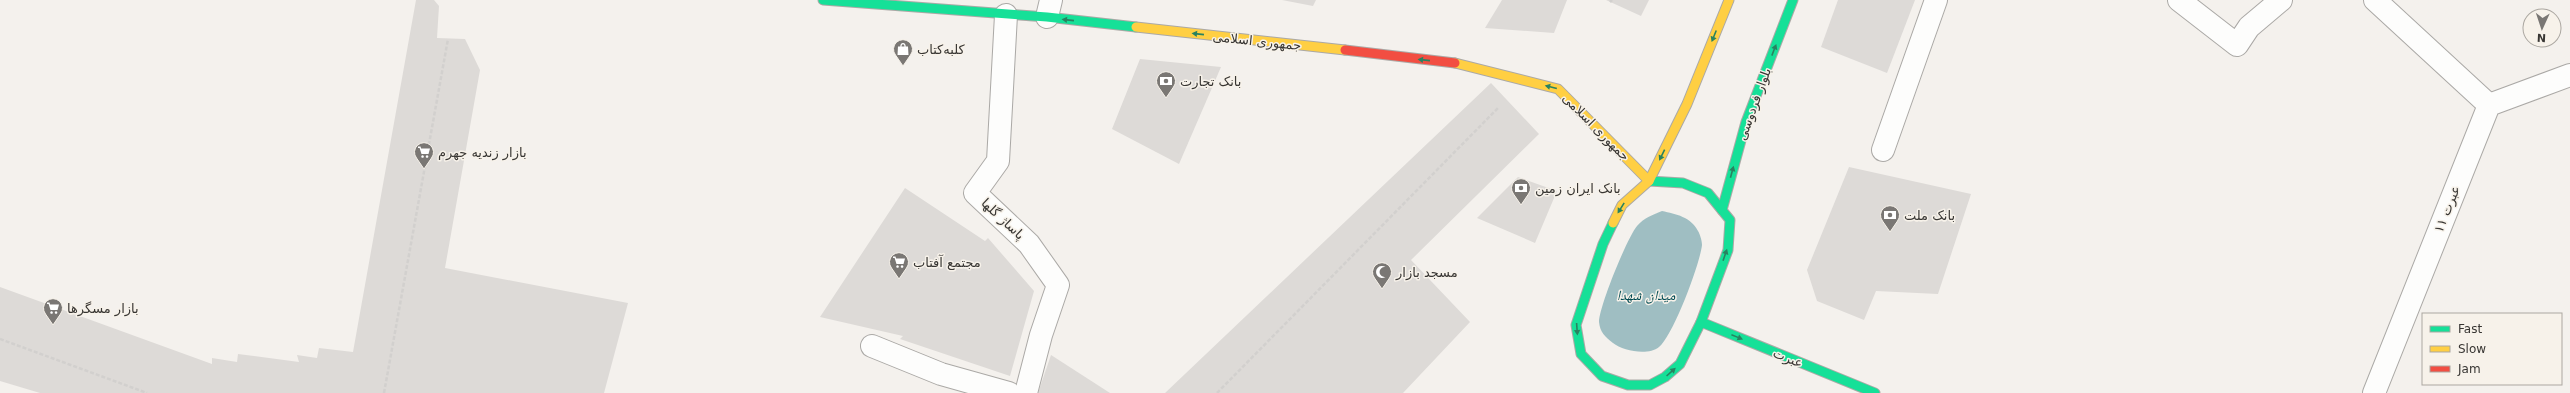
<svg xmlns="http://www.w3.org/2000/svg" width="2570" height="393" font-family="'DejaVu Sans','Noto Naskh Arabic',sans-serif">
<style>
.water{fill:#9fbec2}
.building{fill:#dddad7}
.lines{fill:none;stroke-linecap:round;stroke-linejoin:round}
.street-casing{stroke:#aba9a6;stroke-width:24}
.fast-casing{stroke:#aba9a6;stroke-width:11}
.slow-casing{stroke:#aba9a6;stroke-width:11}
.jam-casing{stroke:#aba9a6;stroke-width:11}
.path{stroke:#d2d0ce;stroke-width:2.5;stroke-dasharray:4 2;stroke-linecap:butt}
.street{stroke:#fdfdfc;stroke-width:22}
.fast{stroke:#16e098;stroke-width:9}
.slow{stroke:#ffcf43;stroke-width:9}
.jam{stroke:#f24e42;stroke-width:9}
.oneway{fill:#298260}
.labels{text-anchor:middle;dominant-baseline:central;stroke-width:3;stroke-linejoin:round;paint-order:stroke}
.street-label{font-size:13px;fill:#383633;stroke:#f7f2ea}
.poi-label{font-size:13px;fill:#383633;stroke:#f7f2ea;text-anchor:start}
.water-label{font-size:14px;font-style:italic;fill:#014a52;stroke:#f7f2ea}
</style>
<rect width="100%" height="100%" fill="#f4f1ed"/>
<!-- water -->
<path class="water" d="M1662,211C1676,214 1691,217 1698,231C1700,234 1702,241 1702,245C1700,264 1673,336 1659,347C1648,356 1623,351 1613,343C1605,337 1600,332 1599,322C1599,307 1627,238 1637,226C1644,218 1652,215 1662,211Z"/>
<!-- building -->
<g class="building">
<path d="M416,0H434L439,6L437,38L465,39L480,70L445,268L628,303L604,393H40L0,381V287L212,364V358L237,362L238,354L299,362L297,355L317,358L319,348L353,352Z"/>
<path d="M1282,0H1316L1313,6Z"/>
<path d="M1502,0H1567L1554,33L1485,28Z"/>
<path d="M1606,0H1649L1641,16Z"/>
<path d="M1838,0H1915L1887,73L1821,47Z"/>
<path d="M1140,59L1221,67L1179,164L1112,129Z"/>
<path d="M1491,83L1539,134L1411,260L1470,322L1403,393H1165Z"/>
<path d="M1849,167L1971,194L1938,294L1876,291L1864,320L1817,301L1807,270Z"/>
<path d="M1518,177L1557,191L1535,243L1477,218Z"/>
<path d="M905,188L985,241L988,238L1034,291L1010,376L900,339L903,336L820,317Z"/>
<path d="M1051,355L1110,393H1038Z"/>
</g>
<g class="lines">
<!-- street casing -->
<g class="street-casing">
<g id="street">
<path d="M2179,0L2237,45L2249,27L2281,0"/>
<path d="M2375,0L2489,105"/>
<path d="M1006,15L998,161L975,193L1029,244L1058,285L1041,335L1026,393"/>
<path d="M1047,17L1051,0"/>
<path d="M1883,150L1936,0"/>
<path d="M872,346L941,374L1009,393"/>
<path d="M2374,393L2489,105L2570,75"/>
</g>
</g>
<!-- fast casing -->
<g class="fast-casing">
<g id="fast">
<path d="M823,0L1047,17L1136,27"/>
<path d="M1722,210L1746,122L1793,0"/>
<path d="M1613,223L1603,244L1576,325L1581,354L1602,376L1628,385H1650L1665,377L1680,364L1701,322L1728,250L1730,220L1708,193L1683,183L1649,181"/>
<path d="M1701,322L1875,393"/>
</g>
</g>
<!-- slow casing -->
<g class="slow-casing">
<g id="slow">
<path d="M1136,27L1345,50"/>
<path d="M1455,63L1558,89L1649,181"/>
<path d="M1613,223L1622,205L1649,181L1687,104L1729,0"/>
</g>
</g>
<!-- jam casing -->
<g class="jam-casing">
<path id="jam" d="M1345,50L1455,63"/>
</g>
<!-- path -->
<g class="path">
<path d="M1610,2L1612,0"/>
<path d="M0,339L147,393"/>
<path d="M384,393L448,39"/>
<path d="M1217,393L1499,107"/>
</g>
<!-- street -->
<use href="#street" class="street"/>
<!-- fast -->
<use href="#fast" class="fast"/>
<!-- slow -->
<use href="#slow" class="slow"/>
<!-- jam -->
<use href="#jam" class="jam"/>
</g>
<!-- one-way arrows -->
<defs><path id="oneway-solid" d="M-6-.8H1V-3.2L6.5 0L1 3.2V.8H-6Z"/></defs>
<g class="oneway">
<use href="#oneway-solid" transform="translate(1068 20) rotate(-174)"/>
<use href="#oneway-solid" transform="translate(1198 34) rotate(-174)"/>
<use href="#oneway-solid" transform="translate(1714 36) rotate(112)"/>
<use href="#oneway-solid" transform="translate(1774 50) rotate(-69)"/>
<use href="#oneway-solid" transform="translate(1424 60) rotate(-174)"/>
<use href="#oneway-solid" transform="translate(1551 87) rotate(-166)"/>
<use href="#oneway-solid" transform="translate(1662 155) rotate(116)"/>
<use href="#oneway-solid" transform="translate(1732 172) rotate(-75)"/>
<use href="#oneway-solid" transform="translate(1621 208) rotate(122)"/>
<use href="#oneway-solid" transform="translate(1725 255) rotate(-71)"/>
<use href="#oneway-solid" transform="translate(1577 329) rotate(86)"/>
<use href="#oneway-solid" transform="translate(1737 337) rotate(22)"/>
<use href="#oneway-solid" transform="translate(1671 372) rotate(-42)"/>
</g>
<!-- icons -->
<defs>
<g id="shop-pin" transform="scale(1)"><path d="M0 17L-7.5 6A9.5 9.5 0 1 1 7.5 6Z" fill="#7a7774" stroke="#f7f2ea"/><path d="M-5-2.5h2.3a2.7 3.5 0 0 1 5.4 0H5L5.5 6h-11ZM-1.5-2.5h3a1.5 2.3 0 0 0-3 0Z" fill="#fff"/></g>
<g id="bank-pin" transform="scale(1)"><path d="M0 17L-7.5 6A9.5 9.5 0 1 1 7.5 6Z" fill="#7a7774" stroke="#f7f2ea"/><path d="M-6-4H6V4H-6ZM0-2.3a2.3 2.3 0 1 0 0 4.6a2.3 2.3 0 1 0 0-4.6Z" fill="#fff"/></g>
<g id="supermarket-pin" transform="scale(1)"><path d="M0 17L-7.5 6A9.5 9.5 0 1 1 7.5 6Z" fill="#7a7774" stroke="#f7f2ea"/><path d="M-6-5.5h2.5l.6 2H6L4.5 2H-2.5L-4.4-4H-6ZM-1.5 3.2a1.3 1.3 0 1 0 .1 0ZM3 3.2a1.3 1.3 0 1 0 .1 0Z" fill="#fff"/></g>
<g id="mosque-pin" transform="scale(1)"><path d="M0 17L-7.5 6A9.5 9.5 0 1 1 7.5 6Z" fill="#7a7774" stroke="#f7f2ea"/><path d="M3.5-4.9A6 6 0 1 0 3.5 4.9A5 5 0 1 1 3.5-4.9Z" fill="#fff"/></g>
</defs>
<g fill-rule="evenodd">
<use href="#shop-pin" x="903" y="49"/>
<use href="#bank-pin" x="1166" y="81"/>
<use href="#supermarket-pin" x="424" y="152"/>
<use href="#bank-pin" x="1521" y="188"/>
<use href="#bank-pin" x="1890" y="215"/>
<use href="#supermarket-pin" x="899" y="262"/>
<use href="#mosque-pin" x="1382" y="272"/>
<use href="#supermarket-pin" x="53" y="308"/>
</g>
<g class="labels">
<!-- street labels -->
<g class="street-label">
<text transform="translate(1257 41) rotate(6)">جمهوری اسلامی</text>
<text transform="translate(1754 104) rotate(-70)">بلوار فردوسی</text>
<text transform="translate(1596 127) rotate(45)">جمهوری اسلامی</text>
<text transform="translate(2447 209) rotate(-68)">عبرت ۱۱</text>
<text transform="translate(1003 219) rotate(43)">پاساژ گلها</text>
<text transform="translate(1788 358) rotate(22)">عبرت</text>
</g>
<!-- poi labels -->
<g class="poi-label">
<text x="917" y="49">کلبه‌کتاب</text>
<text x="1180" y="81">بانک تجارت</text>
<text x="438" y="152">بازار زندیه جهرم</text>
<text x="1535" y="188">بانک ایران زمین</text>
<text x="1904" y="215">بانک ملت</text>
<text x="913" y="262">مجتمع آفتاب</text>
<text x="1396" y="272">مسجد بازار</text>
<text x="67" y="308">بازار مسگرها</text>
</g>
<!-- water labels -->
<g class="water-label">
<text x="1646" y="295">میدان شهدا</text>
</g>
</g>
<!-- legend -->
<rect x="2422" y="313" width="140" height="72" fill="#f7f2ea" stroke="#aba7a1"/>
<rect x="2430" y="326" width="20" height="6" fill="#16e098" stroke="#aba7a1"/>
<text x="2458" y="333" font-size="12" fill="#383633">Fast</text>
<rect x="2430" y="346" width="20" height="6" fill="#ffcf43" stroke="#aba7a1"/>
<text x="2458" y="353" font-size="12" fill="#383633">Slow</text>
<rect x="2430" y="366" width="20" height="6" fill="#f24e42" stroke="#aba7a1"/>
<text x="2458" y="373" font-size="12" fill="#383633">Jam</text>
<!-- north arrow -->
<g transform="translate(2542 28) rotate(183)"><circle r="19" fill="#f7f2ea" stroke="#aba7a1"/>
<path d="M0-3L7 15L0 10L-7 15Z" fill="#7a7774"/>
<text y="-6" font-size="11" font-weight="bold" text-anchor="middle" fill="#383633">N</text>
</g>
</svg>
